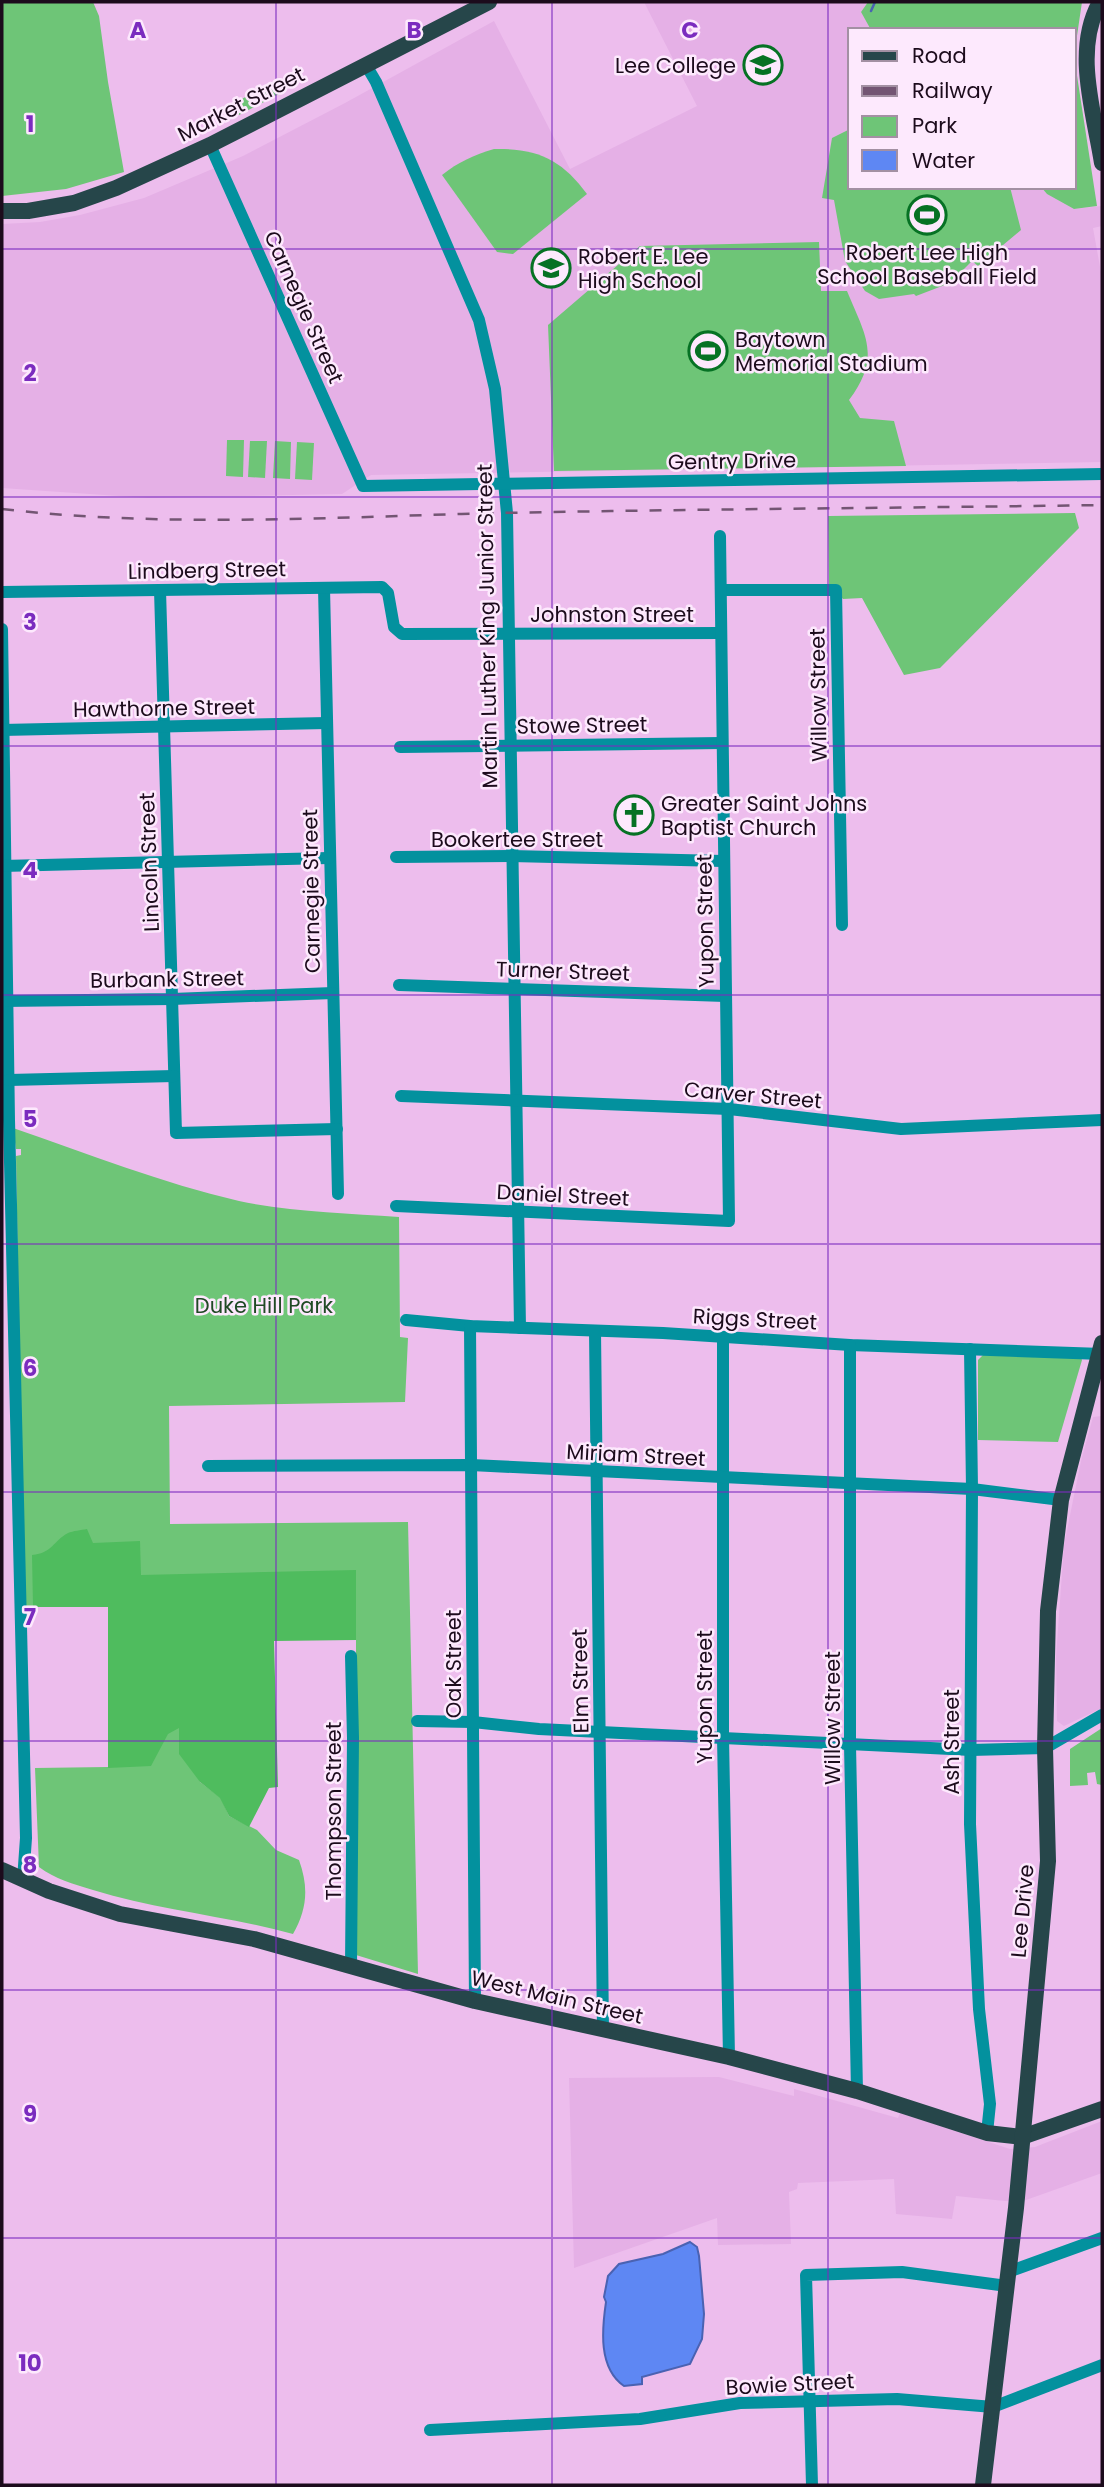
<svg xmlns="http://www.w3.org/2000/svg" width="1104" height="2487" font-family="Poppins,sans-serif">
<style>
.built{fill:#e5b0e6}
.green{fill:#6ec577}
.forest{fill:#4fbc5e}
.water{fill:#5e87f3;stroke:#4a62b2;stroke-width:2}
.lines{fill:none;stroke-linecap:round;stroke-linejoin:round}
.stream{stroke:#4a62b2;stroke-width:2.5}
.minor{stroke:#03919e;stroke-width:12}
.major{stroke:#26464a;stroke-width:16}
.rail{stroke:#735573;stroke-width:2.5;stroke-dasharray:12 12;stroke-linecap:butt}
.grid{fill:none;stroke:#7b2cbf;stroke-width:2;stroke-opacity:0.55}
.labels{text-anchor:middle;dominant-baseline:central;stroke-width:5;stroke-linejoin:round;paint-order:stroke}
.poi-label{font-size:21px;fill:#1c0b1c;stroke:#fde9fd;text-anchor:start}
.street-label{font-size:21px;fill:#1c0b1c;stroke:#fde9fd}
.park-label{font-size:21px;fill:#204a25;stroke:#fde9fd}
.grid-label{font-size:23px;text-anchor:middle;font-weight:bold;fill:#7b2cbf;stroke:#fde9fd;stroke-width:5;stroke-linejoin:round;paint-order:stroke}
</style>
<rect width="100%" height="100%" fill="#edbded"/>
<!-- built -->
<g class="built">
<path d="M644,2H868L861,12L871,30H850V187H1041L1047,194L1074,209L1102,206V226L1093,228L1102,278V462L371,475L342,494L148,498L2,488V224L40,222L80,215L144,198L243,156L345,103L494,21L570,169L697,106Z"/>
<path d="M1102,1416V1708L1064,1726L1057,1721L1056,1657L1064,1545L1081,1461L1093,1417Z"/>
<path d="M719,2077L794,2096V2089L898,2118L900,2113L1010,2149L1035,2147L1102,2121V2173L1026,2200L1005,2201L956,2196L952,2219L896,2214L894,2179L798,2183L797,2189L789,2192L791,2244L718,2245L717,2218L574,2268L569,2078Z"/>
</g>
<!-- green -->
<g class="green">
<path d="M2,2H93L99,16L108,82L124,172L66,189L2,196Z"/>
<path d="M868,2H1082L1074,56L1097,206L1074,209L1047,194L1041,187H1074V30H871L861,12Z"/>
<path d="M274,82L279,88V94L239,115L235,114L232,104Z"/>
<path d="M850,129V187H1010L1021,230L978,266L972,261L950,283L916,296L914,294L879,299L865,291L845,261L834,200L822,198L832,138Z"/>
<path d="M494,149C538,148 562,160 587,194L513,254L497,252L442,175C458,162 474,155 494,149Z"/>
<path d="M819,242L821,291H847C865,335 882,356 849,400L860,418L894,421L906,466L554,471L548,325L640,246Z"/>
<path d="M227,440H244L243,477L226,476Z"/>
<path d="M250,441H267L265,478L248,477Z"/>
<path d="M275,441L291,442L290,479L273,478Z"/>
<path d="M297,442L314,443L312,480L295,479Z"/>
<path d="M1075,513L1079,528L940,668L904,675L862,598L843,599L829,584L828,516Z"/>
<path d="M13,1128C88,1154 162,1183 239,1201C291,1212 346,1213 399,1217L400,1337L408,1338L405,1402L169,1406L170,1524L408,1522L418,1974L356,1955V1571L186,1707L200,1782L221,1798L229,1816L257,1830L276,1850L299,1860C309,1888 307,1909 293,1934C227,1916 158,1910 93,1890C73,1884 55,1879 39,1867L35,1768L108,1767V1607H24L16,1156L21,1155V1149H16Z"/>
<path d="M983,1355L1081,1358L1082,1360L1058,1442L978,1440V1360Z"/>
<path d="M1102,1728V1785L1097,1784L1095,1772L1087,1773L1088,1785L1070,1786V1749Z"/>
</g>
<!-- forest -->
<path class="forest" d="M87,1529L93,1543L140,1541L141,1575L356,1570V1640L274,1641L278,1787L269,1788L249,1827L229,1816L220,1798L200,1782L179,1754V1728L168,1734L151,1766L108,1768V1607H33L32,1555C53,1553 53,1541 68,1533C73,1531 81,1530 87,1529Z"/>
<!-- water -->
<path class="water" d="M690,2242L697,2247L699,2256L704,2314L702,2339L690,2364L642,2377V2384L624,2386C598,2368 602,2329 606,2302L604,2297L608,2276L619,2264L663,2254Z"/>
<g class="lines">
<!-- stream -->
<path class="stream" d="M871,11L875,2"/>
<!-- minor -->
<g class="minor">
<path d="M366,65L376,82L479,320L495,389L507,513L520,1328"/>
<path d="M210,145L363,486L1102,474"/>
<path d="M324,588L338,1194"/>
<path d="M160,590L176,1133L337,1129"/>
<path d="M721,590H836L842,925"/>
<path d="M2,592L382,587L388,593L394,627L402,634L721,633"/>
<path d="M2,629L9,1120L26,1838L23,1880"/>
<path d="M2,730L327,723"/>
<path d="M400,747L722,743"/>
<path d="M396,857L511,856L723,861"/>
<path d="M2,866L329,858"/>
<path d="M399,985L725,996"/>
<path d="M2,1001L172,999L333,993"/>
<path d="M9,1080L174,1076"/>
<path d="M401,1096L729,1109L901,1129L1102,1120"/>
<path d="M396,1206L729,1221L720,536"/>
<path d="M406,1320L470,1326L663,1333L850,1345L1102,1354"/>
<path d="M470,1326L475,2001"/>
<path d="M595,1331L603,2030"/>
<path d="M723,1337V1737L729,2057"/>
<path d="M850,1345V1745L857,2091"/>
<path d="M970,1349L972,1489L970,1824L979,2009L990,2104L987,2133"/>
<path d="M208,1466L471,1465L972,1489L1061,1500"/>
<path d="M351,1656L353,1738L351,1966"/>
<path d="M417,1721L473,1722L539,1729L971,1750L1045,1748L1102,1715"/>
<path d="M1008,2272L1102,2238"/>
<path d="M430,2430L640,2419L740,2403L897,2399L993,2407L1102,2365"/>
<path d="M812,2485L806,2275L902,2272L1007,2286"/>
</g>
<!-- major -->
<g class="major">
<path d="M1100,2C1073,50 1094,112 1102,163"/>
<path d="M2,211H28L74,203L116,188L210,145L489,2"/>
<path d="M2,1870L49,1891L120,1914L254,1939L475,2001L729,2057L857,2091L987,2133L1022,2137L1102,2109"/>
<path d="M983,2485L1016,2208L1048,1861L1045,1748L1048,1611L1061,1500L1102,1343"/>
</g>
<!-- rail -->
<path class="rail" d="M2,509C167,528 333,517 499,513C700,509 901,508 1102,505"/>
</g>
<!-- grid -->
<path class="grid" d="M276,2V2485M552,2V2485M828,2V2485M2,249H1102M2,497H1102M2,746H1102M2,995H1102M2,1244H1102M2,1492H1102M2,1741H1102M2,1990H1102M2,2238H1102"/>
<!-- icons -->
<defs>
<g id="university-ring" transform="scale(2.0125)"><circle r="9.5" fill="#fde9fd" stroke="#067224" stroke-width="1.5"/><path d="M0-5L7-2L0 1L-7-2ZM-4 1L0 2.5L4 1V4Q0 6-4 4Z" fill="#067224"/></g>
<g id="stadium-ring" transform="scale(2.0125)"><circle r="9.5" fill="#fde9fd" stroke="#067224" stroke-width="1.5"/><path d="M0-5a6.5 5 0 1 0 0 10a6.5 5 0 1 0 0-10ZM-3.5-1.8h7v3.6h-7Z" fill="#067224"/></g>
<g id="school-ring" transform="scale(2.0125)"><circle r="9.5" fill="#fde9fd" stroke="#067224" stroke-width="1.5"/><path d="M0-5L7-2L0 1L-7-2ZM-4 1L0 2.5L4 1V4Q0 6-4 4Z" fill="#067224"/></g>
<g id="church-ring" transform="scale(2.0125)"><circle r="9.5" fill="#fde9fd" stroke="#067224" stroke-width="1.5"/><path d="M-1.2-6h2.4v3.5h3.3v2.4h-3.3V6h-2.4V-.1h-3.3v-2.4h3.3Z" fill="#067224"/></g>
</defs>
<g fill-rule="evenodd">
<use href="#university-ring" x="763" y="65"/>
<use href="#stadium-ring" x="927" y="215"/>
<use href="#school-ring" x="551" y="268"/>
<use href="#stadium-ring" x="708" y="351"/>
<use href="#church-ring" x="634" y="815"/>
</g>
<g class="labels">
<!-- poi labels -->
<g class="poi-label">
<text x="736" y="65" text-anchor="end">Lee College</text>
<text x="927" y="252" text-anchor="middle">Robert Lee High<tspan x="927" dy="24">School Baseball Field</tspan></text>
<text x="578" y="256">Robert E. Lee<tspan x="578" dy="24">High School</tspan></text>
<text x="735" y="339">Baytown<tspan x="735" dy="24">Memorial Stadium</tspan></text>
<text x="661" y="803">Greater Saint Johns<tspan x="661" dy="24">Baptist Church</tspan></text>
</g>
<!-- street labels -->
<g class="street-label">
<text transform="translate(241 104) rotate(-27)">Market Street</text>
<text transform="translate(304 307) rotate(66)">Carnegie Street</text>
<text transform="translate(732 461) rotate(-1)">Gentry Drive</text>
<text transform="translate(207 570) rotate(-1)">Lindberg Street</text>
<text x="612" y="614">Johnston Street</text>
<text transform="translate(487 626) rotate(-91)">Martin Luther King Junior Street</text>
<text transform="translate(818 695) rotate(-91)">Willow Street</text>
<text transform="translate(164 708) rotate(-1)">Hawthorne Street</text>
<text transform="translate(582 725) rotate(-1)">Stowe Street</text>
<text x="517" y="839">Bookertee Street</text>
<text transform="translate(149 862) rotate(-92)">Lincoln Street</text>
<text transform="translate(311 891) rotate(-91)">Carnegie Street</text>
<text transform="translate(705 921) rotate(-91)">Yupon Street</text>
<text transform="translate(563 971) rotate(2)">Turner Street</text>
<text transform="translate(167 979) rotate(-1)">Burbank Street</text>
<text transform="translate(753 1095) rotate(5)">Carver Street</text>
<text transform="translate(563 1195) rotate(3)">Daniel Street</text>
<text transform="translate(755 1319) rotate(3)">Riggs Street</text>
<text transform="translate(636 1455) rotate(3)">Miriam Street</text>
<text transform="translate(453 1664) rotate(-90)">Oak Street</text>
<text transform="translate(580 1681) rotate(-91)">Elm Street</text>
<text transform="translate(704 1697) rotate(-90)">Yupon Street</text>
<text transform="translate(832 1718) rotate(-90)">Willow Street</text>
<text transform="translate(951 1742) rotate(-90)">Ash Street</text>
<text transform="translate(333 1811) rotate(-90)">Thompson Street</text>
<text transform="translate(1022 1911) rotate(-85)">Lee Drive</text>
<text transform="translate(557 1997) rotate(13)">West Main Street</text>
<text transform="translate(790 2384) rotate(-3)">Bowie Street</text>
</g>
<!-- park labels -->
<g class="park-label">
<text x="264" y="1305">Duke Hill Park</text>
</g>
</g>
<g class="grid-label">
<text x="138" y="38">A</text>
<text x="414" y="38">B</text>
<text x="690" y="38">C</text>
<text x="30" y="132">1</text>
<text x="30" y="381">2</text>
<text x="30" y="630">3</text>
<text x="30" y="878">4</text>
<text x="30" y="1127">5</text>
<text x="30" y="1376">6</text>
<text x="30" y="1625">7</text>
<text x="30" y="1873">8</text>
<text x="30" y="2122">9</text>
<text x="30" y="2371">10</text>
</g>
<!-- border -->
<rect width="1104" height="2487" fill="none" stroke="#1c0b1c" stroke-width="7"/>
<!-- legend -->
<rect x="848" y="28" width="228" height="161" fill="#fde9fd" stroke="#a390a3" stroke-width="2"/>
<rect x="862" y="51" width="35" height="10" fill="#26464a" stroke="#a390a3" stroke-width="2"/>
<text x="912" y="63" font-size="21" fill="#1c0b1c">Road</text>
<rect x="862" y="86" width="35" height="10" fill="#735573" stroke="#a390a3" stroke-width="2"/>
<text x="912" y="98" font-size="21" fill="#1c0b1c">Railway</text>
<rect x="862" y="116" width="35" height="21" fill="#6ec577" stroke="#a390a3" stroke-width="2"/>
<text x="912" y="133" font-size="21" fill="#1c0b1c">Park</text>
<rect x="862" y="150" width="35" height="21" fill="#5e87f3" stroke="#a390a3" stroke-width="2"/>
<text x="912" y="168" font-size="21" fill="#1c0b1c">Water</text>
</svg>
